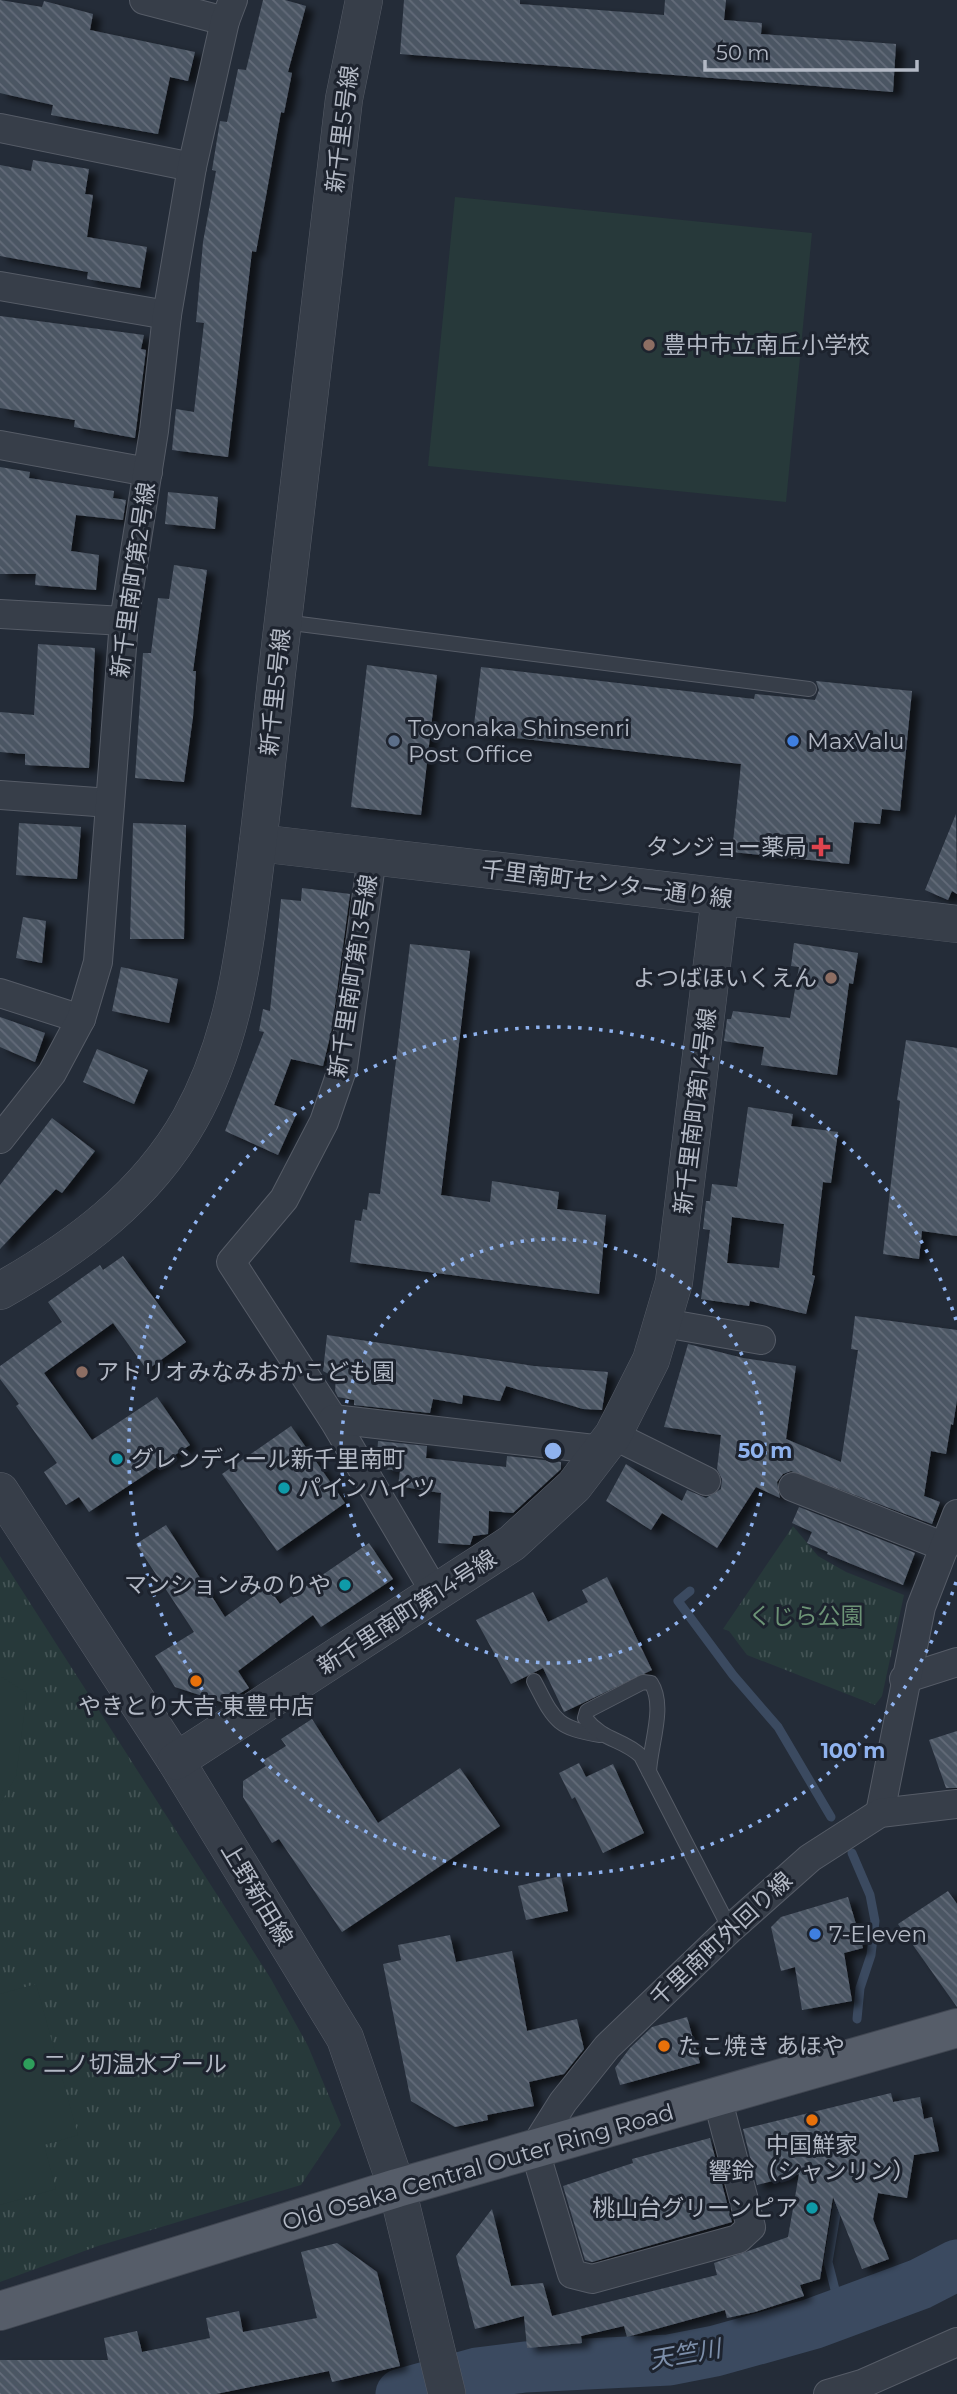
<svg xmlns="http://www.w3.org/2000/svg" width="957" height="2394" font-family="Montserrat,'Noto Sans JP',sans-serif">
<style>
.grass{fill:url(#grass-tufts)}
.pitch{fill:#27393a}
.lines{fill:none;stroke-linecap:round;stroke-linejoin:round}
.stream{stroke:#3b4a60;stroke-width:9}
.river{stroke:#3b4a60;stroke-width:51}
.building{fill:url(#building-back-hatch);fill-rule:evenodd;filter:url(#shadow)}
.service-casing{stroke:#565c67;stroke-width:16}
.minor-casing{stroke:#565c67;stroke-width:30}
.tertiary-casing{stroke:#565c67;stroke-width:38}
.primary-casing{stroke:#414752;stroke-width:40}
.service{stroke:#373e49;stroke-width:14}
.minor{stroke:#373e49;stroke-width:28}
.tertiary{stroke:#373e49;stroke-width:37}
.primary{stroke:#565d69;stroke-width:38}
.ring{fill:none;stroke:#8fb2ee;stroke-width:3.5;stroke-dasharray:3.5 7}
.education-dot{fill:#8d6e63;stroke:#1d232e;stroke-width:2.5}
.service-dot{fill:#5c6f8a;stroke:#1d232e;stroke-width:2.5}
.shop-dot{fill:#3f7fe0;stroke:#1d232e;stroke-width:2.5}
.health-dot{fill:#e0444e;stroke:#1d232e;stroke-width:2.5}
.culture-dot{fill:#0f9aa8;stroke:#1d232e;stroke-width:2.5}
.food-dot{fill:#e8710a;stroke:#1d232e;stroke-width:2.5}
.leisure-dot{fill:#2e9e5b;stroke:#1d232e;stroke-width:2.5}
.labels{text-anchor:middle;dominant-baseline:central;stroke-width:6;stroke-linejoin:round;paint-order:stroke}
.street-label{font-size:23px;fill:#b3b9c5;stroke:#1d232e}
.poi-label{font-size:23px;fill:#b3b9c5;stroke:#1d232e;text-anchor:start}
.park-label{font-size:23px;fill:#6c9376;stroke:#1d232e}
.water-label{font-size:24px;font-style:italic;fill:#7d8faa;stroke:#1d232e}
.centre{fill:#8fb2ee;stroke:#1d232e;stroke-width:3.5}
.ring-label{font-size:21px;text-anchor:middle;font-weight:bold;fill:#8fb2ee;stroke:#1d232e;stroke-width:6;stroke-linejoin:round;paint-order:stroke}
</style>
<defs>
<pattern id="grass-tufts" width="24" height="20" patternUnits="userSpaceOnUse" patternTransform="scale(1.75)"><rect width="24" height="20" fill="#27393a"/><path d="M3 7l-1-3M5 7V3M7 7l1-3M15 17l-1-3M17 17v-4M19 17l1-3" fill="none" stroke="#445455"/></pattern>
<pattern id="building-back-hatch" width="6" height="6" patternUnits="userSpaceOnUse" patternTransform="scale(1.75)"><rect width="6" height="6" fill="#4c5664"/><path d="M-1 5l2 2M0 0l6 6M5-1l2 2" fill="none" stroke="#636c79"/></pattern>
<filter id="shadow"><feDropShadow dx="8" dy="4.5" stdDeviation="3.5" flood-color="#0009"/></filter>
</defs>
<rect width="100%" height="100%" fill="#242c38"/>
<!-- grass -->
<g class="grass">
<path d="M793,1526L818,1556L846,1572L904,1595L882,1696L875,1705L747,1655L729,1631L723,1629Z"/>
<path d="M0,1556L271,1979L308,2046L341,2125L301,2185L98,2246L0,2282Z"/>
</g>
<!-- pitch -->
<g class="pitch">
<path d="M455,197L812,233L786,502L428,466Z"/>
<path d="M0,1676L27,1693L16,1776L0,1805Z"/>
<path d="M36,1984L78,2135L44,2145L56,2189L0,2205V1994Z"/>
</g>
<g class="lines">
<!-- stream -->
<g class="stream">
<path d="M690,1591L678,1601L733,1675L778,1727L831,1817"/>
<path d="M852,1853L870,1895L875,1921L871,1955L860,1988L857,2019"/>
<path d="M839,2196L828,2262L841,2313"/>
</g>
<!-- river -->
<path class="river" d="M401,2394L477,2373L525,2367L669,2360L715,2351L812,2324L920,2284L957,2265"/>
</g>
<!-- building -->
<g class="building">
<path d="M0,0L42,7L44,1L93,14L90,30L195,52L188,81L170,77L158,134L51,115L53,105L0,93Z"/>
<path d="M263,0H285L306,6L288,72L292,73L284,113L281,112L256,252L252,251L228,457L172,450L176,409L194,412L204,323L196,322L203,242L216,171L212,170L220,121L227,122L238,69L246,70Z"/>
<path d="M404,0H520V4L664,15L665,0H726L724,20L762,23L761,34L896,44L893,92L400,54Z"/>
<path d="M33,160L89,169L85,194L93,195L87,237L147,247L140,288L87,279L88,272L0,256V165L31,171Z"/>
<path d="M0,316L144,335L141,349L146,350L135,438L74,427L75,420L0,408Z"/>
<path d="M0,467L30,472L29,478L114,491L113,498L126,500L123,520L76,515L71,551L99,555L96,590L35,585L36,574H0Z"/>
<path d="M168,492L218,497L215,529L165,524Z"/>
<path d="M174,565L207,570L193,671H196L193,717L184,782L135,778L143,653H151L158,598L169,599Z"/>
<path d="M38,644L95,648L89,768L25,765V754L0,752V712L34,715Z"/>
<path d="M367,665L437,675L421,815L351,807Z"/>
<path d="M481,667L754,699L755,694L815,700L819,690L816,681L912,691L900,811L882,809L880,824L854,822L849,864L732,852L741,764L473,733Z"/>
<path d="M956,814L957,894L952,891L948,900L925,890Z"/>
<path d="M19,823L81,827L77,879L16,875Z"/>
<path d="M133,823L186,825L184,939H130Z"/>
<path d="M302,888L350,894L332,1028L323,1066L291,1059L274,1105L297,1113L278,1155L225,1131L264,1032L259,1031L263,1009L270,1011L281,899L301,901Z"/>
<path d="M23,917L46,921L42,963L16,958Z"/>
<path d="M794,943L858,953L853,984L849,983L837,1075L761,1065L764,1047L724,1041L727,1019H731L733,1011L790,1018L799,967L791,966Z"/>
<path d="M410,944L470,951L441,1195L490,1202L492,1181L559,1192L557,1209L606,1215L599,1294L350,1262L355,1220L361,1221L363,1209L367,1210L369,1193L380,1194Z"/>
<path d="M121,967L178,979L169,1023L112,1011Z"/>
<path d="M0,1017L45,1033L35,1062L0,1047Z"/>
<path d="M906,1040L957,1048V1236L922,1231L919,1259L883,1254L900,1101L897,1100Z"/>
<path d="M97,1049L148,1070L134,1104L83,1082Z"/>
<path d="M748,1107L793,1114L791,1126L838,1132L831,1183L823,1182L812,1275L815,1276L806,1314L750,1301L749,1306L701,1299L710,1230L703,1229L706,1201H710L712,1184L737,1187ZM732,1217L784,1224L779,1268L727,1263Z"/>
<path d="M52,1118L95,1151L62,1193L56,1189L0,1249V1185Z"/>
<path d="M123,1256L186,1342L147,1370L113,1323L44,1373L92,1440L157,1397L190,1445L89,1512L79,1497L66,1505L44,1472L57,1463L16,1406L19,1404L0,1379V1366L62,1322L48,1302L100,1265L103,1270Z"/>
<path d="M855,1316L957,1330V1400L953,1425L951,1424L946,1454L931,1451L924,1496L940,1502L932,1524L791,1471L783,1474L777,1482L780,1498L756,1487L717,1548L662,1513L651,1530L606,1501L626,1464L682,1501L687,1490L706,1498L721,1489L722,1479L717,1469L721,1435L664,1427L688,1344L743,1358L796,1366L786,1439L841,1462L858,1350L851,1349Z"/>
<path d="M327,1335L534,1366L608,1372L602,1410L583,1409L506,1386L500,1401L463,1395L462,1404L433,1399L430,1413L354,1405V1400L338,1397L335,1391L336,1378L323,1371Z"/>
<path d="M291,1426L345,1503L277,1551L222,1474Z"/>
<path d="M378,1441L427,1446L426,1458L506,1467L507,1456L561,1462V1469L513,1513L489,1511L488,1534L473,1536L470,1545L438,1543L441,1493L398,1486L400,1471L383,1469L385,1457L377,1456Z"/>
<path d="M799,1507L915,1553L903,1585L827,1554L828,1552L807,1543L812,1532L792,1523Z"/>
<path d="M166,1525L225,1617L267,1586L280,1604L369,1543L393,1579L321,1627L313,1615L238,1671L249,1688L224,1703L175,1687L155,1656L194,1632L136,1544Z"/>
<path d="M607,1577L652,1670L564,1712L543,1668L511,1684L476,1620L533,1592L548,1622L588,1602L582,1590Z"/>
<path d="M312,1719L378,1823L460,1768L500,1826L342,1932L279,1839L272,1843L243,1797V1781L266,1766L262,1761L286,1746L281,1739Z"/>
<path d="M957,1731V1788H946L929,1740Z"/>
<path d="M579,1763L586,1777L613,1764L644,1833L603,1853L575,1797L572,1799L559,1773Z"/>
<path d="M561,1876L568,1911L526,1920L518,1886Z"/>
<path d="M948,1891L957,1904V2007L898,1924Z"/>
<path d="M848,1897L863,1948L844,1953L852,2001L802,2010L795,1967L781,1971L771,1927L781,1917Z"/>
<path d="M450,1935L456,1962L512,1951L527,2031L577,2019L584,2049L564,2074L529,2082L534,2106L487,2115L488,2120L455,2127L411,2101L383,1964L401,1960L398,1945Z"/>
<path d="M687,2017L700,2063L620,2085L615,2068L630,2048L652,2027Z"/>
<path d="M891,2093L893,2102L920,2097L924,2119L932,2117L939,2151L914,2155L907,2198L878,2193L873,2219L889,2259L862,2269L833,2197L820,2279L800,2285L804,2296L755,2312L727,2318L725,2310L627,2337L624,2326L581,2336L582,2343L527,2348L524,2316L475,2329L456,2256L492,2209L511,2286L543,2283L552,2316L717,2275L714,2263L788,2237L799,2174L757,2185L743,2129Z"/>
<path d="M710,2138L732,2222L592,2262L585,2260L563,2186L633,2163L632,2159Z"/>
<path d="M337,2243L377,2272L400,2366L332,2382L329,2371L216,2394H0V2360H108L104,2338L137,2331L142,2352L210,2338L206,2318L239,2311L243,2332L317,2318L301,2252Z"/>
</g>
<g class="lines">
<!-- service casing -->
<g class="service-casing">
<g id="service">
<path d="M284,622L809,689"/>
<path d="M534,1681C554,1719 555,1728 600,1735"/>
<path d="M649,1772C650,1745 666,1706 651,1683L643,1682L587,1711L585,1718C604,1742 622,1738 641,1756L730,1929"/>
</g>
</g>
<!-- minor casing -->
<g class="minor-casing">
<g id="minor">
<path d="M144,0L225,21"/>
<path d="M0,128L192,167"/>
<path d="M0,286L167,315"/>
<path d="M0,445L148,472"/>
<path d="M0,614L124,621"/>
<path d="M0,795L110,803"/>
<path d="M372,857L343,1067L324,1122L284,1199L231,1262L333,1419L436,1594"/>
<path d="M0,993L81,1019"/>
<path d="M0,1139L52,1073L81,1019L98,962L124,621L154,431L167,315L192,167L225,21L233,0"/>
<path d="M664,1323L761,1340"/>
<path d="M333,1419L603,1450"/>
<path d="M613,1435L706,1481"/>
<path d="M793,1487L945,1547"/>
<path d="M904,1679L957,1662"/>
<path d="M880,1813L921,1607L957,1514"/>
<path d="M717,2097L751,2227L738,2239L592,2279L572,2274L534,2148L563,2102L607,2047L730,1929L810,1858L880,1813L957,1804"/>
<path d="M828,2394L862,2384L957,2342"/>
</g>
</g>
<!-- tertiary casing -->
<g class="tertiary-casing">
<g id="tertiary">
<path d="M258,843L957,924"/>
<path d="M0,1291C76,1248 146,1197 190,1119C233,1042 243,961 254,875C262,811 269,746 276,681C298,487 322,293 344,99L364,0"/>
<path d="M0,1491L176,1761L345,2038L397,2188L447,2394"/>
<path d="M176,1761L512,1543L574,1486L613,1435L651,1360L674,1282L720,897"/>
</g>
</g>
<!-- primary casing -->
<g class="primary-casing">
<path id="primary" d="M0,2311L397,2188L957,2028"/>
</g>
<!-- service -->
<use href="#service" class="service"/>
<!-- minor -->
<use href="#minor" class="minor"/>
<!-- tertiary -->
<use href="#tertiary" class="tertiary"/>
<!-- primary -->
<use href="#primary" class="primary"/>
</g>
<!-- distance rings -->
<g class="ring">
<circle cx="553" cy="1451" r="212"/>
<path d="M956 1582A424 424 0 1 1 956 1320"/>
</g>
<!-- markers -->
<g class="education-dot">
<circle cx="649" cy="345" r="7"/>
<circle cx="831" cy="978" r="7"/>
<circle cx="82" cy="1372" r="7"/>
</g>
<circle class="service-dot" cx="394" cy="741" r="7"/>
<g class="shop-dot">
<circle cx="793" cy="741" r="7"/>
<circle cx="815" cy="1934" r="7"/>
</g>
<path class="health-dot" d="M817.5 836.5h7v7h7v7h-7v7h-7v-7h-7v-7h7z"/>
<g class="culture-dot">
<circle cx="117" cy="1459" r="7"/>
<circle cx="284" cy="1488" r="7"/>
<circle cx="345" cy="1585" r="7"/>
<circle cx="812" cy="2208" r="7"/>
</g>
<g class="food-dot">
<circle cx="196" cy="1681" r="7"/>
<circle cx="664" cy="2046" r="7"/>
<circle cx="812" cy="2120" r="7"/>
</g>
<circle class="leisure-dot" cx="29" cy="2064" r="7"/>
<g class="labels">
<!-- street labels -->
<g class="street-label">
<text transform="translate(342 129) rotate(-83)">新千里5号線</text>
<text transform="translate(133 580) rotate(-82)">新千里南町第2号線</text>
<text transform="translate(275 692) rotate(-84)">新千里5号線</text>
<text transform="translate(607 884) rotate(7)">千里南町センター通り線</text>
<text transform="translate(353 976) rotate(-81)">新千里南町第13号線</text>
<text transform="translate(695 1111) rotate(-83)">新千里南町第14号線</text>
<text transform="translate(407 1612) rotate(-33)">新千里南町第14号線</text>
<text transform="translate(257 1894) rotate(59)">上野新田線</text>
<text transform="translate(721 1939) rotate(-43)">千里南町外回り線</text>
<text transform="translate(478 2167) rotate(-16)">Old Osaka Central Outer Ring Road</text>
</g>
<!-- poi labels -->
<g class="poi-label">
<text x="663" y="345">豊中市立南丘小学校</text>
<text x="408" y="728">Toyonaka Shinsenri<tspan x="408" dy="26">Post Office</tspan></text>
<text x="807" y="741">MaxValu</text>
<text x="807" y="847" text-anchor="end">タンジョー薬局</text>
<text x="817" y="978" text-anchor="end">よつばほいくえん</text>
<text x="96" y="1372">アトリオみなみおかこども園</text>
<text x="131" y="1459">グレンディール新千里南町</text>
<text x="298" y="1488">パインハイツ</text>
<text x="331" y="1585" text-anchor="end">マンションみのりや</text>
<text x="196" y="1706" text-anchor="middle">やきとり大吉 東豊中店</text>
<text x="829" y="1934">7-Eleven</text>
<text x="678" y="2046">たこ焼き あほや</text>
<text x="43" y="2064">二ノ切温水プール</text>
<text x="812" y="2145" text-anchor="middle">中国鮮家<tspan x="812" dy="26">響鈴（シャンリン）</tspan></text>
<text x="798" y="2208" text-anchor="end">桃山台グリーンピア</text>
</g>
<!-- park labels -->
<g class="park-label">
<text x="806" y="1616">くじら公園</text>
</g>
<!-- water labels -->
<g class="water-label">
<text transform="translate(685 2354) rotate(-10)">天竺川</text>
</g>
</g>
<circle cx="553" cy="1451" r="10" class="centre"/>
<g class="ring-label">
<text x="765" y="1458">50 m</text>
<text x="853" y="1758">100 m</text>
</g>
<!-- scale -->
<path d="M705 60v10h212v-10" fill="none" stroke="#b3b9c5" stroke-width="3.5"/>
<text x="716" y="60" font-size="21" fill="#b3b9c5" stroke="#1d232e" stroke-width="5" paint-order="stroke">50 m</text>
</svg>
